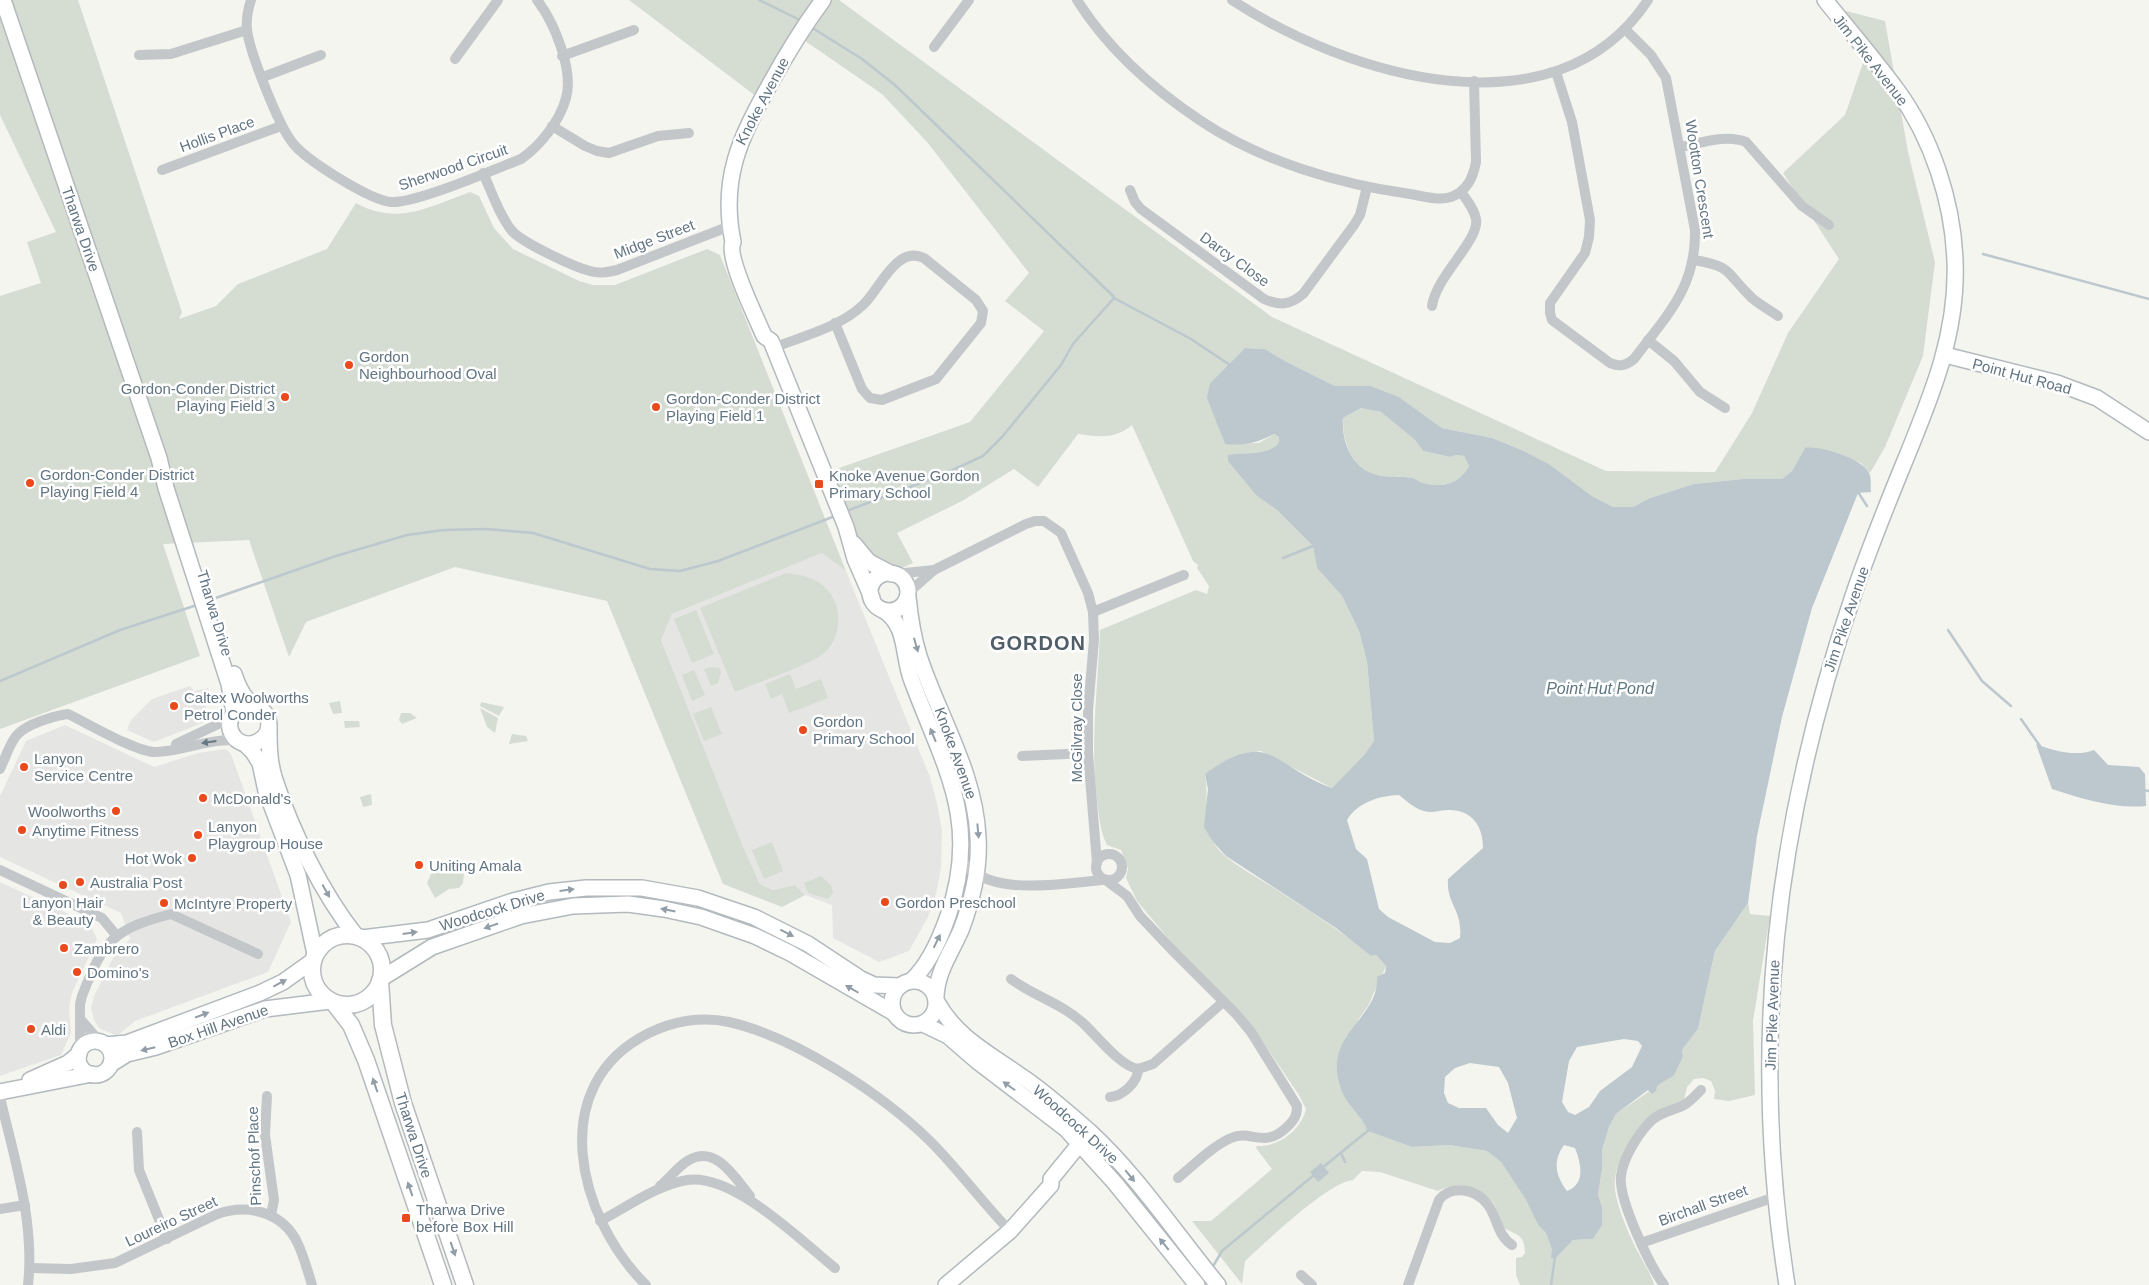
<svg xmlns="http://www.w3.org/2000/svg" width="2149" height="1285" font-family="Helvetica,sans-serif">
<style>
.built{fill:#e5e6e4}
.green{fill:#d5dcd1}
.water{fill:#bcc8cd;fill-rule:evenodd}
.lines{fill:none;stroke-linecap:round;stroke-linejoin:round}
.stream{stroke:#bcc8cd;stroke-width:2.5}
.secondary-casing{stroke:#b3b9bd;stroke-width:18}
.primary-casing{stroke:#b6babe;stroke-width:19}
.street{stroke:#c4c7ca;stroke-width:10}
.secondary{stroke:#fff;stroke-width:15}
.primary{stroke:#fff;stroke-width:16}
.oneway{fill:#919ea8}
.oneway2{fill:#677987}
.poi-dot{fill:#ea491b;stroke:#fff;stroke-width:2}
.labels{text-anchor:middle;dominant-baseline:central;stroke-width:5;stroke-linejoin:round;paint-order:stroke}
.street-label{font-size:15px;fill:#627583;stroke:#fff}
.poi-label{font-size:15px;fill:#627583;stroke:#fff;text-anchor:start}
.water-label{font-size:16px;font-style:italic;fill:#5e7780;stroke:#fff}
.district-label{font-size:20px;font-weight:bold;letter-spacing:1px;fill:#505e68;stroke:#fff}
</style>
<rect width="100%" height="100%" fill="#f5f5f0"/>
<!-- built -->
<g class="built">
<path d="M822,553L846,571L930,777L937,803L942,830L941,869L936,894L928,917L909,951L879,962L833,938L832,905L805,895L795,885L773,890L760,884L744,849L661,640L672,614Z"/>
<path d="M190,686L194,691L208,688L212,701L205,704L207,710L205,722L154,742L127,730L131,720L152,699Z"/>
<path d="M65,725L154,767L198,753L226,749L231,754L291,922L268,972L135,1021L117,1036L99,1028L94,1020L91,1008L94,996L114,956L130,939L121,913L0,857V796L26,741Z"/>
<path d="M0,882L90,924L97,939L72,993L69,1009L71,1033L61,1055L0,1076Z"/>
</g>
<!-- green -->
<g class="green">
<path d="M0,0H78L182,312L179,319L216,306L238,284L327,249L356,203C397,226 429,207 470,192L479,196L494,228L513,249L579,281L593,285H615L707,249L720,255L846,571L822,553L672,614L661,640L744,849L760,884L773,890L795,885L805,895L782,907L723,884L607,601L455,567L306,622L289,657L249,540L163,544L200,656L0,729V296L41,283L27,242L56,232L0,115Z"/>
<path d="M629,0H839L1272,317L1606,471L1715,472L1752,413L1788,333L1839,259L1783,173L1845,115L1865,57L1819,4L1885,21L1908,152L1935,262L1923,356L1885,447L1870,473L1861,463L1805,448L1792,471L1782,479H1743L1694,484L1650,498L1633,507H1613L1592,496L1549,464L1524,451L1492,438L1442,428L1399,397L1371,386H1335L1285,361L1265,349L1245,348L1210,383L1219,428L1225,444L1259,443L1274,434L1279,437L1280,442C1271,456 1244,452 1229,455L1257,496L1277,510L1313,546L1317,568L1342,596L1359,631L1367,663L1374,741L1364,755L1332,788L1261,751L1243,753L1205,774C1209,796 1203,821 1213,842C1222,859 1257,877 1274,888C1307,910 1341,930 1371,956L1376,955L1386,966L1368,1006L1358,1020L1351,1106L1363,1119L1369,1131L1412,1147L1449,1145L1487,1151L1501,1162L1526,1200L1538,1225L1546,1233L1555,1259L1573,1240L1593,1239L1602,1207L1598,1195L1602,1169V1150L1609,1127L1616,1114L1670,1077L1683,1056L1682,1050L1698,1029L1715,951L1748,903L1750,914L1770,916L1753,1021L1755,1095L1729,1101L1714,1099L1715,1091L1711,1081L1703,1078L1694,1079L1687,1087L1684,1100C1653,1112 1644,1118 1627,1147C1622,1157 1616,1167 1615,1179C1612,1198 1630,1237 1639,1254C1644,1264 1652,1275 1654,1285H1520L1516,1275V1258L1522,1257L1525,1253C1525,1234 1516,1235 1502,1227C1500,1219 1497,1211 1494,1204C1483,1186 1455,1181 1438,1191L1380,1172L1362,1171L1353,1180C1327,1183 1267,1241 1245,1261L1242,1284L1192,1221H1211L1272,1169L1256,1148L1257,1146C1279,1147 1301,1130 1306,1109L1299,1095L1252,1026L1178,950L1137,901L1126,878L1128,869L1121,850L1107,845C1100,831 1099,815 1097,800C1090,743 1098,687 1100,630L1196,590L1207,594L1209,586L1197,568L1198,565L1193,561L1132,425C1116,439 1099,437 1078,434L1038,487L1014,469L962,501L897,533L913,563L866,585L822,474L970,422L1044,331L1005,301L1029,273L927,142L882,94L795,34L757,97Z"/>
<path d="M1361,408L1381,412L1415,440L1423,451L1449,457L1456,455L1464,456L1469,466C1459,484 1443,488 1423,483C1419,482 1416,479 1413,478C1403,476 1392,477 1382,476C1353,472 1342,443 1343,418Z"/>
<path d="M786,573C806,575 825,580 834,600C842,616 839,641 824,653C806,667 758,682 735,692L700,608Z"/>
<path d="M696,610L714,654L692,663L674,619Z"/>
<path d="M710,667L720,668L721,672L718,683L711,686L704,669Z"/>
<path d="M694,670L705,695L692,701L682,675Z"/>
<path d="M790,674L796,689L821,679L828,698L789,713L782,694L771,699L765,684Z"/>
<path d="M340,701L342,713L333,714L329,703Z"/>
<path d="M481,702L504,707L499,716L480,706Z"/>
<path d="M711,707L722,734L704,741L693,714Z"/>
<path d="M480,708L498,718L495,733L487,727Z"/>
<path d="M401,713H410L417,718L402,724L399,720Z"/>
<path d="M344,721H359L360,727L345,728Z"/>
<path d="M512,734L526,736L528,741L509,744Z"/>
<path d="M371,794L372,805L363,807L360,797Z"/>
<path d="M772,842L783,871L764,879L752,850Z"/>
<path d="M458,864L464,872L463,883L459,888L449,889L435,898L427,883L432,872Z"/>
<path d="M821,876L831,885L833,893L828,899L808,893L804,883Z"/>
</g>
<!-- water -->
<g class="water">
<path d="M1245,348L1265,349L1285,361L1335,386H1371L1399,397L1442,428L1492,438L1524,451L1549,464L1592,496L1613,507H1633L1650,498L1694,484L1743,479H1782L1792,471L1805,448C1819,445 1863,459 1869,473C1872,478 1870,487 1871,492L1858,493L1812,608L1782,717L1757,836L1748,903L1715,951L1698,1029L1682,1050L1683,1056L1674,1075L1657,1086L1656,1091L1652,1094L1648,1090L1616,1114L1609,1127L1602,1150V1169L1598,1195L1602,1207V1225L1593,1239L1573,1240L1555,1259L1551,1258L1552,1250L1546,1233L1538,1225L1526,1200L1501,1162L1487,1151L1449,1145L1412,1147L1368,1131C1362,1115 1346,1105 1341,1089C1321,1034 1380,1019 1377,977L1385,973L1386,966L1376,955L1371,956L1336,928L1226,856L1213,842L1204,827L1208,789L1205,774C1271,726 1274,768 1332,788L1364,755L1374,741L1367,662L1359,631L1342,596L1317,568L1313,546L1277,510L1257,496L1228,461V455C1243,452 1271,456 1279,442V437L1274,434C1257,443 1244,446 1225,444L1207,398L1210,383ZM1361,408L1381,412L1415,440L1423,451L1450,457L1456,455L1464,456L1469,466C1459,484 1443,488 1423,483C1419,482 1416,479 1413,478C1403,476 1392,477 1382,476C1353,472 1341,443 1343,418ZM1399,795C1408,802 1417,811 1429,812C1436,812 1443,810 1449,810C1473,810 1483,827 1483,848L1448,879C1446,904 1463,910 1460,938L1450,943L1435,942L1388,917L1379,909L1367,859L1356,849L1347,820C1358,802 1379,796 1399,795ZM1624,1039L1638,1041L1642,1046L1632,1067L1600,1091L1589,1107L1575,1115L1568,1112L1562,1102L1569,1061L1577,1047ZM1470,1063L1499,1067L1508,1083L1517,1118L1508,1133L1498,1125L1486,1108H1459L1448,1103L1444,1093L1445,1077L1455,1068ZM1564,1145L1575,1148C1581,1163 1586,1184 1567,1191C1556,1176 1552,1162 1564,1145Z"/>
<path d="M2036,744C2054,751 2075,757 2094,750L2108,765L2139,767L2145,774L2146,806C2114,809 2083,799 2052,789Z"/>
<path d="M1321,1163L1329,1173L1318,1182L1310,1172Z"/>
</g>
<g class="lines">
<!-- stream -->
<g class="stream">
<path d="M759,0L802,21"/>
<path d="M811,27L862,59L896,86L1114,297"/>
<path d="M1983,254L2149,299"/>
<path d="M1858,492L1867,506"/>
<path d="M844,512L944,474L983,456L1002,437L1061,365L1073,344L1114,298L1191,339L1230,365"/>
<path d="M1283,558L1313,546"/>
<path d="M207,601L336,556L407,535L444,530L486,529L533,533L650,569L680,571L718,561L835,516"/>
<path d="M1948,630L1982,681L2011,706"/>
<path d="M0,681L120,630L197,605"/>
<path d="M2021,719L2040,746"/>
<path d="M2143,790L2149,791"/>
<path d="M1341,1153L1345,1162"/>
<path d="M1322,1168L1370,1129"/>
<path d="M1212,1268L1222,1251L1314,1175"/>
<path d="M1551,1285L1555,1257"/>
</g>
<!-- secondary casing -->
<g class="secondary-casing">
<g id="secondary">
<path d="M3,0L159,458L166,488L229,684L234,713"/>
<path d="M823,0C803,27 786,55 770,84C740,138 720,179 733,242C726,257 757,319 764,336L771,341L846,527L855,559L872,598"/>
<path d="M1945,355L2057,383L2097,398L2149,432"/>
<path d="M854,544L869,562L892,574"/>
<circle cx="889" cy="592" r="19"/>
<path d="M908,597C910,617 913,637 919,656C939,717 975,772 978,837C980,868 972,901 961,930C951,953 937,971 936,997"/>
<path d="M883,610C908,625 902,656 912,681C944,767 981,821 948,916C940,939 929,965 911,981"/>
<path d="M234,674C237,683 240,691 246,698C253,706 265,708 268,719C274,739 247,753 234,737C221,720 239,703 256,706"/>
<path d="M269,726C269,743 269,763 275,780C292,832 322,893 356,936"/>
<path d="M245,744L253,752L260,763L266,791L298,875L315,954"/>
<path d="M362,938L428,930L513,901L549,892L586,888H642L698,898L754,917L808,944L861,979L874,985L900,986"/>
<path d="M382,978L432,947L521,916L573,906L628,904L664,909L701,917L755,936L790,953L894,1013"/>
<circle cx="914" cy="1003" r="22"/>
<path d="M937,1002C956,1037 990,1054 1021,1076C1045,1092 1067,1112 1089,1131C1138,1176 1176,1234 1218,1285"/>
<path d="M923,1024L948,1036L977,1061L1066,1129L1115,1183L1197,1285"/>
<circle cx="95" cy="1058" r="17"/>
<path d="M106,1045L127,1043L260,993L283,982L311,962"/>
<path d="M111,1064L127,1054L156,1047L265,1009L330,1001"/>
<path d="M30,1080L68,1063L79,1054"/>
<path d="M0,1092L92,1074"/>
<path d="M946,1285L1010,1231L1051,1185V1179L1086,1136"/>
<path d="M1787,1285C1749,1045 1775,825 1853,596C1868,551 1886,507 1904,463C1931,397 1958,334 1955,261C1953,202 1932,138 1897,90C1874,59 1849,30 1825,0"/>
</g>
</g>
<!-- primary casing -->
<g class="primary-casing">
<g id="primary">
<circle cx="347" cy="970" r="35"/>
<path d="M380,981L383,1025L403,1103L465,1285"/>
<path d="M334,1003L351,1025L366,1060L443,1285"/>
</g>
</g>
<!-- street -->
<g class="street">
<path d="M251,0C248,9 246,20 247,30C250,53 278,124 292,142C305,160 370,200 391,202C415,204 495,169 521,159C540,146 560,121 566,98C574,70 554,22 537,0"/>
<path d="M1077,0C1108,49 1153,89 1201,121C1261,161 1338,184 1410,194C1422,196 1438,201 1451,197C1467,191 1473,178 1476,162L1474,81"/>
<path d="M1232,0C1346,75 1556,140 1648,0"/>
<path d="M934,47L969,0"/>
<path d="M139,55L171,54L247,30"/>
<path d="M562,56L634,30"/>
<path d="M455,59L498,0"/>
<path d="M1556,72L1572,122L1590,220L1589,237L1585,253L1550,303V313L1552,320L1610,363C1620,367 1625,366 1634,359C1667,315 1696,288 1695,230L1666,78L1651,55L1625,29"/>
<path d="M263,77L321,55"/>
<path d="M552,126L585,146L597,151L609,153L658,136L689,133"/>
<path d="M1680,147C1702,143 1726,134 1746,142L1802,206L1829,225"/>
<path d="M162,170L281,126"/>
<path d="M483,173C492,192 499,215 512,231C523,243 574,267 590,271C599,274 608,272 617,270L730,226"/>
<path d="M1130,190L1135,202L1141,209L1264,299C1280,306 1290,305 1303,294L1354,225L1360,215L1367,187"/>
<path d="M1694,260C1735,267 1725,273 1752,298C1760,305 1770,310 1778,316"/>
<path d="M1432,306C1436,276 1480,240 1476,219C1474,209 1467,200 1461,192"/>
<path d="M1648,340L1674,361L1700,392L1725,408"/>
<path d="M773,348C803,336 840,327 863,305C880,289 896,245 924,258L976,300L983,311L981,323L936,379L882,400L870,398L862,389L835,323"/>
<path d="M895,574L934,570"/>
<path d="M908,593L934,570L1026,524L1035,521H1044L1061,533L1088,593L1093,612L1094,640L1088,710V753L1097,863"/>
<path d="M1093,612L1184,575"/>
<path d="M176,744L231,718"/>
<path d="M1022,756L1088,753"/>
<path d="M0,769C13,741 11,732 41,721C50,718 58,715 68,714C87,723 136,752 155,752C183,752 210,737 239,741"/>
<circle cx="1109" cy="867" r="13"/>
<path d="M961,859C986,899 1064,883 1103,880"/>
<path d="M0,870L102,918L116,935"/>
<path d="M1107,881L1127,896L1140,916L1174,952L1237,1015L1251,1032L1297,1106C1297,1115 1295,1119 1288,1126C1264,1150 1252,1129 1231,1138C1211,1147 1194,1165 1178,1178"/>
<path d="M1011,979C1034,996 1061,1003 1083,1023C1097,1036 1120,1066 1138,1069L1153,1064L1223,1002"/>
<path d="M82,1021L100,1042"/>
<path d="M80,1050V1004L82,996C103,941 113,929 171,914L258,954"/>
<path d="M267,1096L265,1135L274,1200L271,1215"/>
<path d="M0,1097C14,1158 35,1221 28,1285"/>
<path d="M1110,1097C1123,1096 1138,1082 1138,1069"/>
<path d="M137,1132L139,1170L167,1239"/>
<path d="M660,1186C670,1178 678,1166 689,1160C716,1144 736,1179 750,1196"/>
<path d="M0,1209L25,1205"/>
<path d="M600,1221C627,1207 657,1185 687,1180C733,1173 799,1239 835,1268"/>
<path d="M1641,1243L1775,1197"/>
<path d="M30,1268L71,1269L115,1263L215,1215C246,1203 283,1211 298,1244C304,1257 308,1272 312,1285"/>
<path d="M1301,1275L1312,1285"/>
<path d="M646,1285C578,1218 544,1085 649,1033C673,1021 702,1016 729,1022C795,1037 882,1094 930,1141C958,1169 982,1202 1010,1231"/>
<path d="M1408,1285L1439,1200C1451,1184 1477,1189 1488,1205C1498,1219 1497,1235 1512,1245"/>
<path d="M1664,1285C1650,1266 1618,1199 1621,1176C1623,1158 1638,1134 1650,1122C1659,1112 1672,1111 1684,1105C1690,1102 1696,1095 1701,1090"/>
</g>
<!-- secondary -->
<use href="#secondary" class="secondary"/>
<!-- primary -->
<use href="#primary" class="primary"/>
</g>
<!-- one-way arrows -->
<defs><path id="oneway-solid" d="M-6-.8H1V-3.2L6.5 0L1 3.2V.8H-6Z" transform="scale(1.25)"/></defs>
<g class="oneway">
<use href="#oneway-solid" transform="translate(916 645) rotate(74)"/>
<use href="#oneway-solid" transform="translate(933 735) rotate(-112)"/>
<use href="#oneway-solid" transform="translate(978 831) rotate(85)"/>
<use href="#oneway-solid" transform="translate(567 890) rotate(-7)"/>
<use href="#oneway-solid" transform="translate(326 891) rotate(61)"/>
<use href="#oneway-solid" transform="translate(668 910) rotate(-169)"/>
<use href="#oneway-solid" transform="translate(491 926) rotate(161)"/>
<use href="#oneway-solid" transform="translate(410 933) rotate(-8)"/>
<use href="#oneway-solid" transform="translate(787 933) rotate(27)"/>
<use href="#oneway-solid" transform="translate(937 941) rotate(-64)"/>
<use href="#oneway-solid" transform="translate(280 983) rotate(-28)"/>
<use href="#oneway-solid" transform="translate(852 989) rotate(-150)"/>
<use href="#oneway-solid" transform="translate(202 1015) rotate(-21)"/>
<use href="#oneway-solid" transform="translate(148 1049) rotate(167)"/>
<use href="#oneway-solid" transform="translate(375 1085) rotate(-109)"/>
<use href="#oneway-solid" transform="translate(1009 1086) rotate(-145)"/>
<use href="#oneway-solid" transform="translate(1130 1176) rotate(51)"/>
<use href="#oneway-solid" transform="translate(410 1189) rotate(-109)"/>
<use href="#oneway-solid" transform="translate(1164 1244) rotate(-129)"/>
<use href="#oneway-solid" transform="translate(453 1249) rotate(71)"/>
</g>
<use class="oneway2" href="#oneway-solid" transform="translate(209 742) rotate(172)"/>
<!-- markers -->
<g class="poi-dot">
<circle cx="349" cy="365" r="5"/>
<circle cx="285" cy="397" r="5"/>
<circle cx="656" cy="407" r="5"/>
<circle cx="30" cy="483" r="5"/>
<rect x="814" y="479" width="10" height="10" rx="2.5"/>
<circle cx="174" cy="706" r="5"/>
<circle cx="803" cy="730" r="5"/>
<circle cx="24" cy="767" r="5"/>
<circle cx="203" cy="798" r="5"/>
<circle cx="116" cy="811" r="5"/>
<circle cx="22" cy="830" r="5"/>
<circle cx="198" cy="835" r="5"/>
<circle cx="192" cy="858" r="5"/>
<circle cx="419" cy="865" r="5"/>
<circle cx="80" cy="882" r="5"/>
<circle cx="63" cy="885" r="5"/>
<circle cx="885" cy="902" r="5"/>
<circle cx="164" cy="903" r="5"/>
<circle cx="64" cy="948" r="5"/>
<circle cx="77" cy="972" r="5"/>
<circle cx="31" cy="1029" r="5"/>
<rect x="401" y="1213" width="10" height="10" rx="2.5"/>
</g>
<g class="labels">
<!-- street labels -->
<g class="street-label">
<text transform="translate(1871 60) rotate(52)">Jim Pike Avenue</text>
<text transform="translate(762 101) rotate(-62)">Knoke Avenue</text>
<text transform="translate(217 134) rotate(-20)">Hollis Place</text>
<text transform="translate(453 167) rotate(-19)">Sherwood Circuit</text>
<text transform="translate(1700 179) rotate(81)">Wootton Crescent</text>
<text transform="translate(81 229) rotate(71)">Tharwa Drive</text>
<text transform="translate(654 239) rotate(-21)">Midge Street</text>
<text transform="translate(1235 259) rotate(36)">Darcy Close</text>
<text transform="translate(2022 376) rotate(15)">Point Hut Road</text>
<text transform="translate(215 613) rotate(73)">Tharwa Drive</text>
<text transform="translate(1846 619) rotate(-71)">Jim Pike Avenue</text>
<text transform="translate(1076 728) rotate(-90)">McGilvray Close</text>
<text transform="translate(956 753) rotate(70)">Knoke Avenue</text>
<text transform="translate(492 910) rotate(-17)">Woodcock Drive</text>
<text transform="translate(1772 1015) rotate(-88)">Jim Pike Avenue</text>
<text transform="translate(218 1026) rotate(-19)">Box Hill Avenue</text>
<text transform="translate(1076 1124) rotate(42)">Woodcock Drive</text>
<text transform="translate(414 1135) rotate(72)">Tharwa Drive</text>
<text transform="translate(254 1156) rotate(-92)">Pinschof Place</text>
<text transform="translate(1703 1205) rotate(-20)">Birchall Street</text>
<text transform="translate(171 1221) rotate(-25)">Loureiro Street</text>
</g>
<!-- poi labels -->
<g class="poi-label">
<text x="359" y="356">Gordon<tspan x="359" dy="17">Neighbourhood Oval</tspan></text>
<text x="275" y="388" text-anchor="end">Gordon-Conder District<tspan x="275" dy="17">Playing Field 3</tspan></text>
<text x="666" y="398">Gordon-Conder District<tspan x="666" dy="17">Playing Field 1</tspan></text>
<text x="40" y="474">Gordon-Conder District<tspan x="40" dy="17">Playing Field 4</tspan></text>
<text x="829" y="475">Knoke Avenue Gordon<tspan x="829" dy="17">Primary School</tspan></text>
<text x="184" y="697">Caltex Woolworths<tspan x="184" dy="17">Petrol Conder</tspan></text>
<text x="813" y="721">Gordon<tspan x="813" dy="17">Primary School</tspan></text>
<text x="34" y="758">Lanyon<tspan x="34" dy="17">Service Centre</tspan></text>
<text x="213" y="798">McDonald's</text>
<text x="106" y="811" text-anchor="end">Woolworths</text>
<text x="208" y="826">Lanyon<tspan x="208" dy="17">Playgroup House</tspan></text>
<text x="32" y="830">Anytime Fitness</text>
<text x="182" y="858" text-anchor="end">Hot Wok</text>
<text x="429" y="865">Uniting Amala</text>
<text x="90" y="882">Australia Post</text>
<text x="63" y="902" text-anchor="middle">Lanyon Hair<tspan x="63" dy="17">&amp; Beauty</tspan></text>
<text x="895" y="902">Gordon Preschool</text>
<text x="174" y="903">McIntyre Property</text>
<text x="74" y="948">Zambrero</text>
<text x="87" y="972">Domino's</text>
<text x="41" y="1029">Aldi</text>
<text x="416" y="1209">Tharwa Drive<tspan x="416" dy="17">before Box Hill</tspan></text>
</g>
<!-- water labels -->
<g class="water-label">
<text x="1600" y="688">Point Hut Pond</text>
</g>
<!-- district labels -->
<g class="district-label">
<text x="1038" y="643">GORDON</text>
</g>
</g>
</svg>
